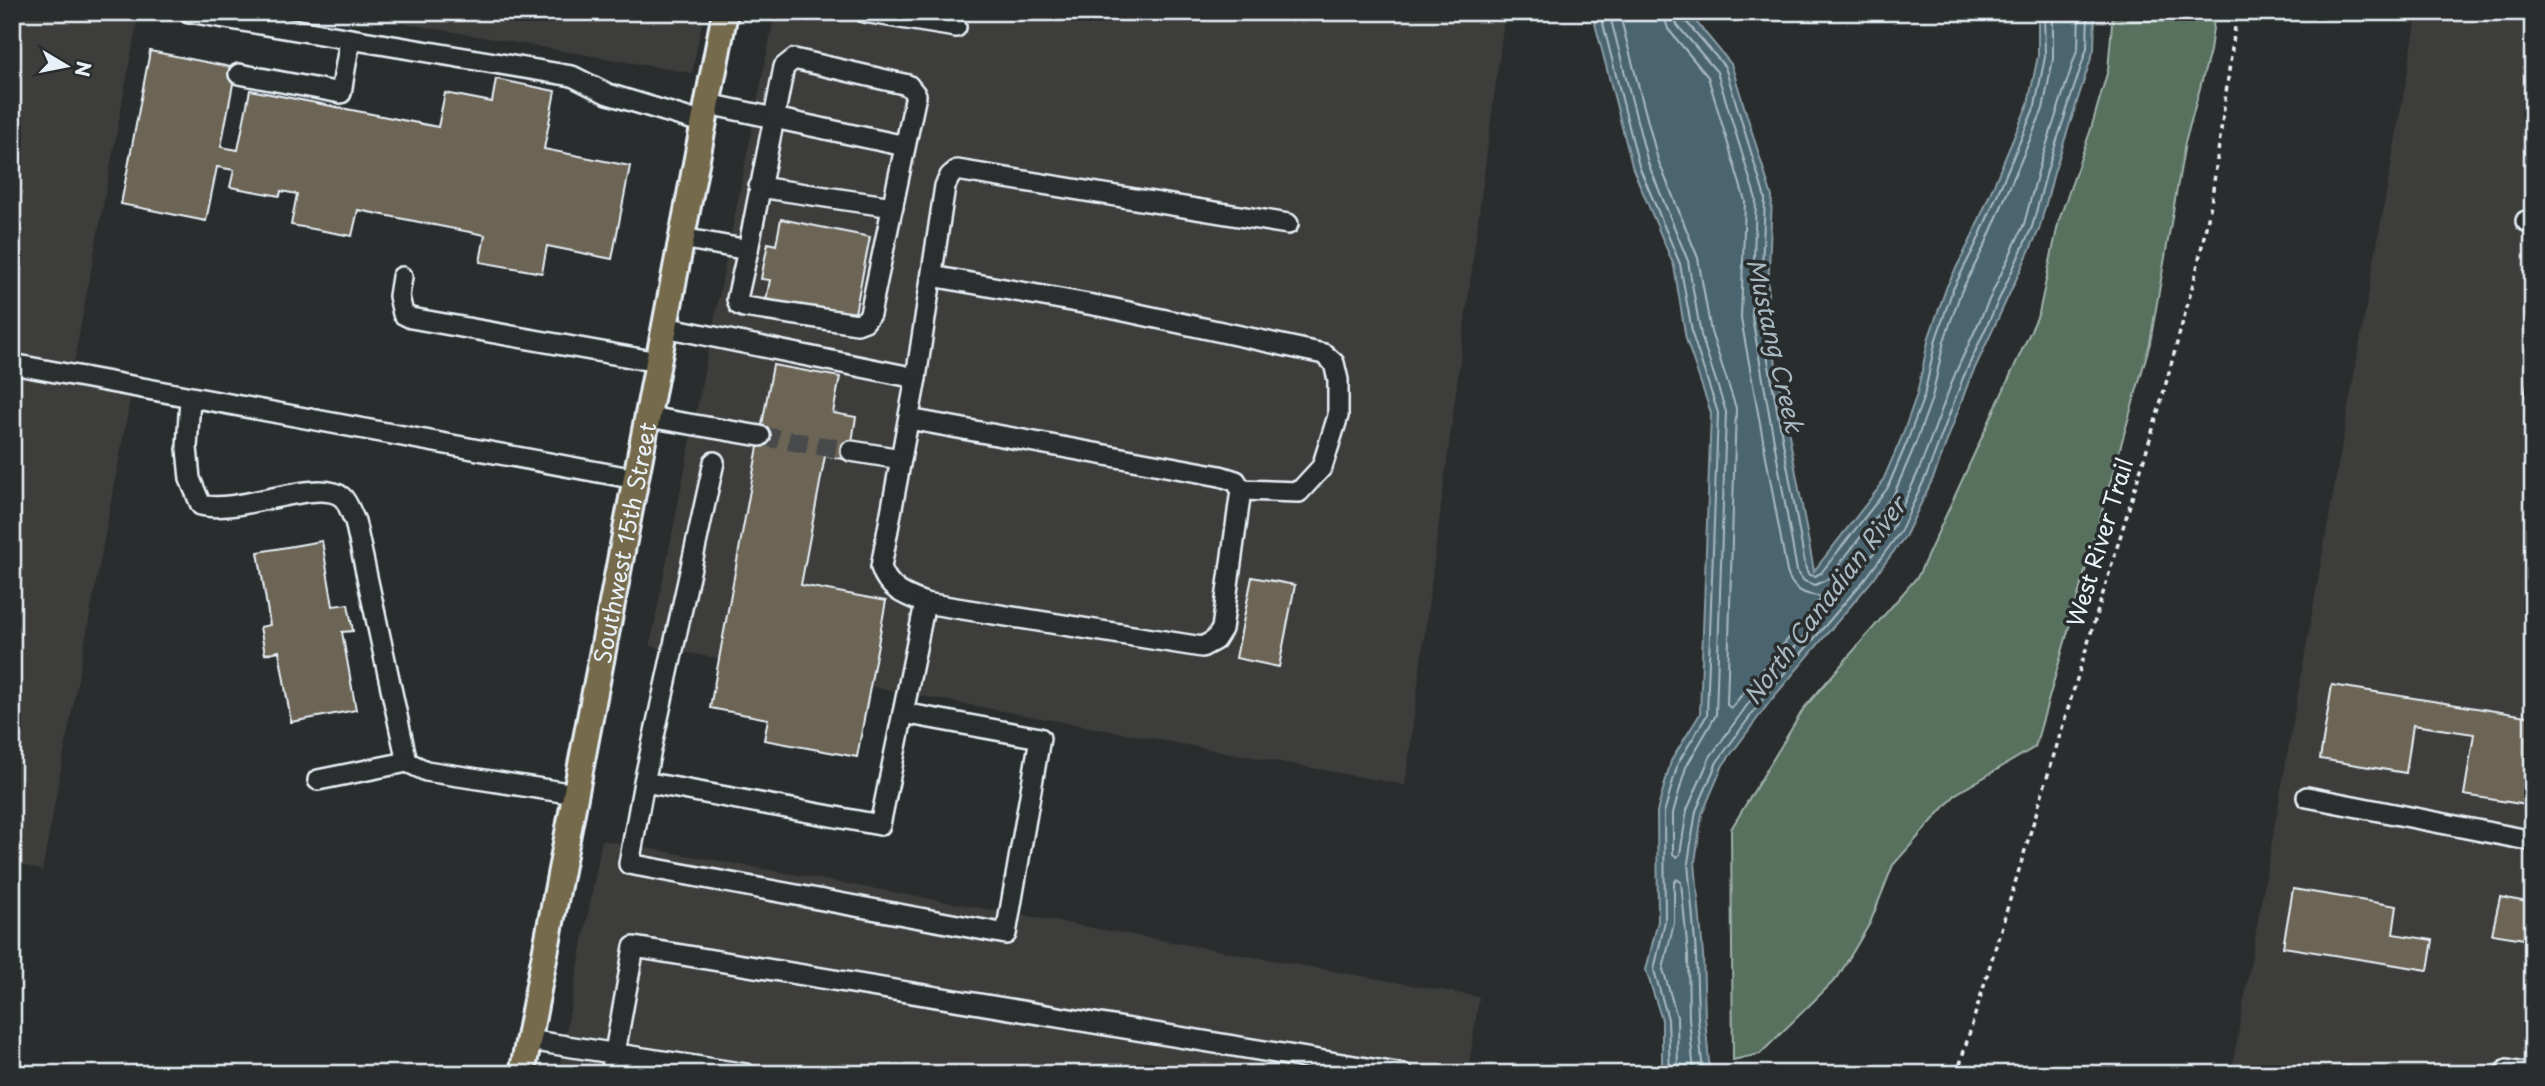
<svg xmlns="http://www.w3.org/2000/svg" width="2545" height="1086" font-family="'Playpen Sans',sans-serif">
<style>
.built{fill:#3e3e3a}
.green{fill:#58715f;stroke:#a0b1ac;stroke-width:2}
.water{fill:#4b656f;stroke:#8a9da6;stroke-width:2}
.lines{fill:none;stroke-linecap:round;stroke-linejoin:round}
.shore{stroke:#a9b9c1;stroke-width:2}
.building{fill:#6c6555;stroke:#e8f1f8;stroke-width:2}
.minor-tunnel{stroke:#464a4c;stroke-width:19;stroke-dasharray:19 10;stroke-linecap:butt}
.minor-casing{stroke:#e8f1f8;stroke-width:24}
.major-casing{stroke:#e8f1f8;stroke-width:30}
.path{stroke:#e8f1f8;stroke-width:3.5;stroke-dasharray:5 5;stroke-linecap:butt}
.minor{stroke:#2a2d2e;stroke-width:19}
.major{stroke:#756b4b;stroke-width:24}
.labels{text-anchor:middle;dominant-baseline:central;stroke-width:7;stroke-linejoin:round;paint-order:stroke}
.street-label{font-size:23px;fill:#e8f1f8;stroke:#2a2d2e}
.water-label{font-size:24px;font-style:italic;fill:#a9b9c1;stroke:#2a2d2e}
</style>
<rect width="100%" height="100%" fill="#2a2d2e"/>
<filter id="ink" filterUnits="userSpaceOnUse"><feTurbulence type="fractalNoise" baseFrequency=".0143" numOctaves="2"/><feDisplacementMap in="SourceGraphic" scale="14" xChannelSelector="R" yChannelSelector="G"/><feConvolveMatrix kernelMatrix="1 2 1 2 8 2 1 2 1" color-interpolation-filters="sRGB"/></filter>
<g filter="url(#ink)">
<!-- built -->
<g class="built">
<path d="M12,12H139L74,362L135,374L42,871L12,862Z"/>
<path d="M337,12H704L692,73Z"/>
<path d="M775,12H1505L1405,785L650,646Z"/>
<path d="M2418,12H2533V1074H2231Z"/>
<path d="M602,840L1479,997L1468,1074H558Z"/>
</g>
<!-- green -->
<path class="green" d="M2113,12H2215L2210,51L2185,143L2150,343L2035,747L1956,794L1893,865L1870,923L1838,977L1760,1054L1733,1060L1731,829L1804,708L1918,576L2039,313L2059,220L2090,132L2108,70Z"/>
<!-- water -->
<path class="water" d="M1592,12H1688L1731,64L1772,197L1767,315L1814,571L1881,485L1901,439L1917,394L1929,337L1947,286L1971,239L2028,104L2038,56V12H2095L2094,49L2054,173L2039,230L1969,381L1934,476L1906,535L1871,582L1771,700L1723,765L1702,814L1695,862L1703,954L1705,1017L1710,1074H1662V1020L1646,970L1658,921L1657,812L1671,761L1700,714L1711,413L1686,339L1674,266L1633,169Z"/>
<g class="lines">
<!-- shore -->
<g class="shore">
<path d="M1600,12L1639,166L1680,264L1693,337L1718,413L1707,715L1678,763L1664,813L1665,921L1654,970L1668,1019L1670,1074"/>
<path d="M1609,12L1648,163L1688,261L1701,335L1726,412L1716,715L1686,767L1673,813V854L1677,857L1680,854L1687,810L1710,757L1758,690L1859,573L1893,527L1919,470L1955,374L2024,224L2039,168L2078,47L2079,12"/>
<path d="M1619,12L1658,160L1698,258L1711,332L1736,408L1727,705L1731,708L1821,599L1819,596C1802,595 1792,588 1787,572L1741,319L1745,201L1708,77L1668,29L1663,12"/>
<path d="M1674,12L1677,25L1717,72L1756,199L1752,317L1797,571L1804,581L1815,585L1828,579L1894,494L1915,445L1932,398L1944,341L1961,292L1985,245L2043,109L2053,59V12"/>
<path d="M1683,12L1684,19L1725,67L1765,198L1760,316L1806,569L1809,575L1815,576L1821,573L1887,489L1907,442L1924,396L1936,339L1953,289L1977,242L2035,106L2045,57L2044,12"/>
<path d="M1678,1074L1677,1017L1663,969L1674,923V883L1677,879L1681,882L1688,954L1689,1018L1694,1074"/>
<path d="M1703,1074L1698,1018L1696,954L1688,863L1696,811L1717,762L1765,696L1866,578L1900,532L1927,474L1963,378L2032,227L2047,171L2087,48L2088,12"/>
</g>
</g>
<!-- building -->
<g class="building">
<path d="M150,51L236,68L221,147L238,150L250,90L438,127L445,93L492,102L496,79L555,91L544,149L630,166L612,259L547,246L542,273L480,262L485,235L358,210L352,236L291,225L297,194L281,191L280,196L230,187L234,170L217,167L206,221L121,204Z"/>
<path d="M781,219L870,237L853,323L765,305L770,280L761,279L768,243L776,245Z"/>
<path d="M2533,347V398L2525,396Z"/>
<path d="M773,365L840,377L833,413L856,417L849,460L825,456L801,585L886,601L857,757L764,740L768,719L710,708Z"/>
<path d="M322,541L333,606L348,604L353,631L342,632L356,710L291,722L279,651L265,654L260,627L270,625L258,552Z"/>
<path d="M1252,577L1295,585L1279,667L1236,658Z"/>
<path d="M2332,685L2533,717V806L2464,795L2474,734L2413,725L2406,773L2320,759Z"/>
<path d="M2293,889L2397,906L2393,934L2433,940L2428,970L2283,947Z"/>
<path d="M2500,897L2533,903L2531,940L2492,934Z"/>
<path d="M2347,1066L2391,1074H2346Z"/>
</g>
<g class="lines">
<!-- minor-tunnel -->
<path class="minor-tunnel" d="M760,436L851,451"/>
<!-- minor casing -->
<g class="minor-casing">
<g id="minor">
<path d="M189,12L572,76L608,94L704,123"/>
<path d="M864,12L956,27"/>
<path d="M239,74L341,93L350,40"/>
<path d="M759,187L893,207"/>
<path d="M2526,221L2533,223"/>
<path d="M682,238L748,250L774,118L708,104"/>
<path d="M748,250L737,299L739,305L744,307L857,324L865,321L870,314L916,95L908,85L794,59L784,67L774,118L905,146"/>
<path d="M932,276L1110,308L1324,354L1334,363L1338,380V416L1322,467L1299,492L1241,490"/>
<path d="M402,277L399,296L403,314L411,318L658,362"/>
<path d="M665,327L916,378L881,567C888,589 904,595 925,603L1202,647L1215,640L1222,629L1241,490L1236,481L1220,476L909,419"/>
<path d="M12,364L636,479"/>
<path d="M916,378L945,186L950,176L957,170L1288,224"/>
<path d="M190,398L187,448L190,479L201,505C238,515 317,477 342,497C348,502 351,514 355,521L407,762L426,771L575,794"/>
<path d="M648,417L760,436"/>
<path d="M851,451L901,459"/>
<path d="M903,713L925,603"/>
<path d="M318,780L407,762"/>
<path d="M644,782L880,825L903,713L1040,738L1006,934L629,864L644,782L714,462"/>
<path d="M2307,797L2533,841"/>
<path d="M528,1040L746,1074"/>
<path d="M611,1074L634,947L1403,1074"/>
<path d="M2506,1074L2507,1070L2530,1074"/>
</g>
</g>
<!-- major casing -->
<g class="major-casing">
<g id="major">
<path id="s1" d="M522,1074L725,12"/>
</g>
</g>
<!-- path -->
<path class="path" d="M1957,1074L2159,409L2196,273L2211,204L2237,12"/>
<!-- minor -->
<use href="#minor" class="minor"/>
<!-- major -->
<use href="#major" class="major"/>
</g>
</g>
<g class="labels">
<!-- street labels -->
<g class="street-label">
<text transform="translate(2099 542) rotate(-73)">West River Trail</text>
<text stroke="none"><textPath href="#s1" startOffset="541">Southwest 15th Street</textPath></text>
</g>
<!-- water labels -->
<g class="water-label">
<text transform="translate(1776 345) rotate(77)">Mustang Creek</text>
<text transform="translate(1824 600) rotate(-53)">North Canadian River</text>
</g>
</g>
<!-- margin -->
<rect width="2545" height="1086" fill="none" stroke="#2a2d2e" stroke-width="42"/>
<rect x="21" y="21" width="2503" height="1044" fill="none" stroke="#e8f1f8" stroke-width="2.5" filter="url(#ink)"/>
<!-- north arrow -->
<g transform="translate(66 66) rotate(100)" stroke="#2a2d2e" stroke-width="5" paint-order="stroke">
<path d="M0-5L12 26L0 18L-12 26Z" fill="#e8f1f8"/>
<text y="-10" font-size="19" font-weight="bold" text-anchor="middle" fill="#e8f1f8">N</text>
</g>
</svg>
